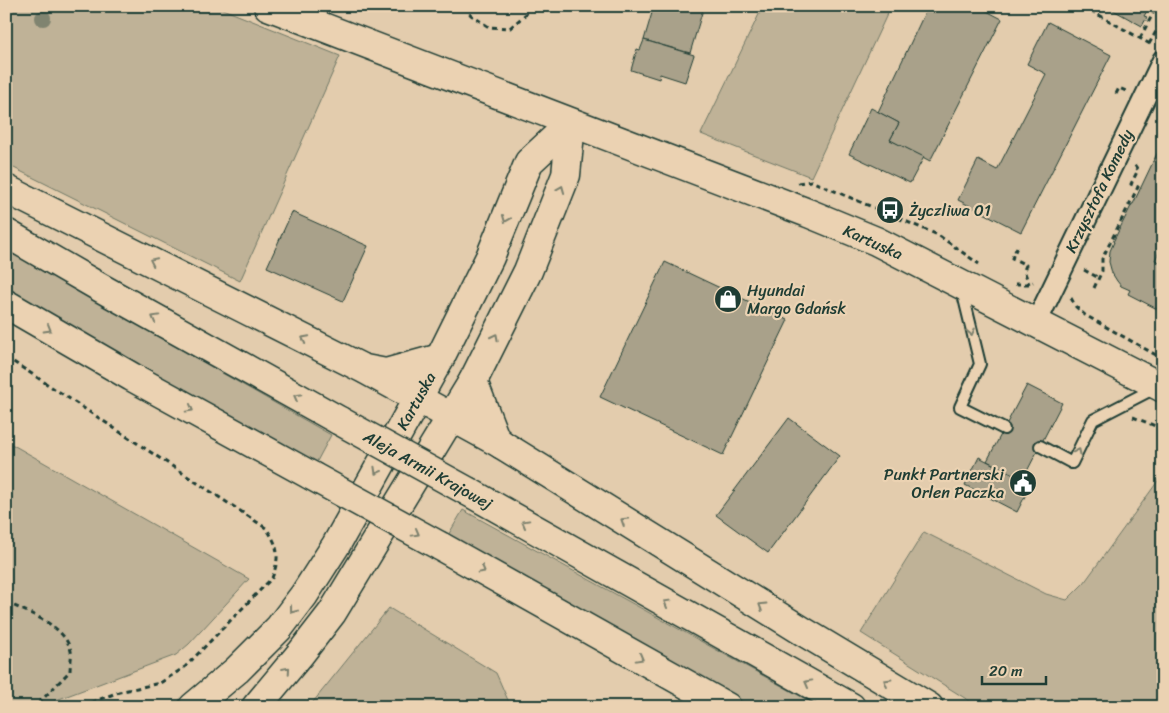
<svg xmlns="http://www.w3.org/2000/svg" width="1169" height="713" font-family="Sriracha,sans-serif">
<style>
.green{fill:#bfb297;stroke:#6f7866}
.building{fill:#a9a18a;stroke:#1f3d34}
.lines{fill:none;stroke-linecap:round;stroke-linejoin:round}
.lane-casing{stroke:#1f3d34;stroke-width:14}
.street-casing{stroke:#1f3d34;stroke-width:24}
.secondary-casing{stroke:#1f3d34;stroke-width:31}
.primary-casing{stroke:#1f3d34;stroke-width:31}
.path{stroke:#1f3d34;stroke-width:3;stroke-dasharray:5 4;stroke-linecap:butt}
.lane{stroke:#ebd2b2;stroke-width:10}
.street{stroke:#ebd2b2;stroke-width:20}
.secondary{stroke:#ebd2b2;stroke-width:28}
.primary{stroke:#ebd2b2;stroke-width:28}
.primary-bridge-casing{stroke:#1f3d34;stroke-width:31;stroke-linecap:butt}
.primary-bridge{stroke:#ebd2b2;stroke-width:28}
.tree{fill:#808470}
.oneway{stroke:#7b806d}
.labels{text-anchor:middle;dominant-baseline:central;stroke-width:4.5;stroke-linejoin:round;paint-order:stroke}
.street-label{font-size:16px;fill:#1f3d34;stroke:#ebd2b2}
.poi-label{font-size:16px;fill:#1f3d34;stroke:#ebd2b2;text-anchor:start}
</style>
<rect width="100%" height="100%" fill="#e3ccad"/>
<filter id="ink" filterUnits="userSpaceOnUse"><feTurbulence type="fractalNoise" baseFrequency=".02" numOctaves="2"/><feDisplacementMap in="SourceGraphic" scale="10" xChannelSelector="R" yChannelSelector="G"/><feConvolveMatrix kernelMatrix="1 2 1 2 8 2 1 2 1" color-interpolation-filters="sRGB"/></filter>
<g filter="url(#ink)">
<!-- green -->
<g class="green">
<path d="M6,6H215L340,56L240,281L6,164Z"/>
<path d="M763,6H891L811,177L701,134Z"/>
<path d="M6,250L331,435L315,465L6,291Z"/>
<path d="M6,441L249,579L189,644L176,655L51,702L45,707H6Z"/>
<path d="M1163,474V707H979L861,633L924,532L1046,594L1067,600L1084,583Z"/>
<path d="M463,510L820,707H752L447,537Z"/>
<path d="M389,608L496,673L511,707H309Z"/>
</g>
<!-- building -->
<g class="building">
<path d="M654,6H704L690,53L644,40Z"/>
<path d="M928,6H977L1002,19L930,161L890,140L899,123L878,112Z"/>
<path d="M1106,6H1150L1144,16L1147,17L1142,26Z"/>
<path d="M1048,22L1111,55L1021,232L958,200L978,160L997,170L1046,74L1027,64Z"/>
<path d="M644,40L694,55L685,82L660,74L659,79L631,70L637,49L640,50Z"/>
<path d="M871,108L899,123L890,140L924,157L910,183L849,154Z"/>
<path d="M1163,141V244L1155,260L1162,263L1163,312L1128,294L1130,290L1121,286L1117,281L1112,273L1109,262L1110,251L1114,242H1113L1132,204H1133Z"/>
<path d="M292,212L368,246L343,301L267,267Z"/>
<path d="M665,262L788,320L723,455L600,397Z"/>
<path d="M1027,385L1062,403L1023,479L987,461Z"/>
<path d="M789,418L840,456L768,553L716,515Z"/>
<path d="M979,457L1031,484L1017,512L965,485Z"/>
</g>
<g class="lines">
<!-- lane casing -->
<g class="lane-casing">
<g id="lane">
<path d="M962,290L980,364L960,407L1004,429"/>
<path d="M1040,446L1072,463L1093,420L1155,388"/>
</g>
</g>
<!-- street casing -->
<g class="street-casing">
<path id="street" d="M1036,323L1163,60"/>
</g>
<!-- secondary casing -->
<g class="secondary-casing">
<g id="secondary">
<path d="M268,6L808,213L876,241L1163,388"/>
<path d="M193,707L237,670L279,628L304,595L336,545L440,358L490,257L529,162L571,123"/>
<path d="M256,707L301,653L332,613L473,381L528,271L566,175L571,123"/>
</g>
</g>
<!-- primary casing -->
<g class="primary-casing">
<g id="primary">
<path d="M6,189L364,369L501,444L804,632L929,707"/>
<path d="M6,233L101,288L340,421"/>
<path d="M6,304L132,377L312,476"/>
<path d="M365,369L386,373L440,358"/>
<path d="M473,381L495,438L501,444"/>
<path d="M469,492L851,707"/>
<path d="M440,546L727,707"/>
</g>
</g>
<!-- path -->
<g class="path">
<path d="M464,6L471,15L489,27L510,28L535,6"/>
<path d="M1083,6L1150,44"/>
<path d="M1140,38L1157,6"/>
<path d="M1149,44L1163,19"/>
<path d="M1116,94L1119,88L1126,91"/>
<path d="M798,183L811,181L938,235L979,264"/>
<path d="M1017,247L1012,258L1026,265L1024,270L1029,284"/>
<path d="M1084,270L1099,278"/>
<path d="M1015,284H1029L1033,282"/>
<path d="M1094,288L1102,271V259L1138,187L1131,184L1138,170L1134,164"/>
<path d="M1071,298L1076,307L1085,315L1156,355"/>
<path d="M6,357L266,528C279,546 280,557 272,578L185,667L160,683L119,692L79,707"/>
<path d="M1133,417L1163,429"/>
<path d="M6,602C28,613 64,624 71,651C72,657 70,665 70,671L35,707"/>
</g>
<!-- lane -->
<use href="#lane" class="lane"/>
<!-- street -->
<use href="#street" class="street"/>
<!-- secondary -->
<use href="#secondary" class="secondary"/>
<!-- primary -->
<use href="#primary" class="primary"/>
<!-- primary-bridge casing -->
<g class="primary-bridge-casing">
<g id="primary-bridge">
<path d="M340,421L469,492"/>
<path d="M312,476L440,546"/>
</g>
</g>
<!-- primary-bridge -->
<use href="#primary-bridge" class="primary-bridge"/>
</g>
<!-- trees -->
<circle class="tree" cx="43" cy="18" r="8"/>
<!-- one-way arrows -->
<defs><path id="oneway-chevron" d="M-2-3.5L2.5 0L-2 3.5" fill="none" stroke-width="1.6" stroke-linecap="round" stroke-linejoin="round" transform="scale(1.25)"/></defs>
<g class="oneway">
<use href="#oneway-chevron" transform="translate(561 189) rotate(-68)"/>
<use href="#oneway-chevron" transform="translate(506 219) rotate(112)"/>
<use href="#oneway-chevron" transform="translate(153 261) rotate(-154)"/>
<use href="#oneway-chevron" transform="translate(155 318) rotate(-151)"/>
<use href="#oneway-chevron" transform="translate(48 329) rotate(30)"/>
<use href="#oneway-chevron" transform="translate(971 332) rotate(77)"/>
<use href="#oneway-chevron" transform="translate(495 337) rotate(-63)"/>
<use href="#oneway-chevron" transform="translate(305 339) rotate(-153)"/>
<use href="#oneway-chevron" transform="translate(297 397) rotate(-151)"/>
<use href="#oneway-chevron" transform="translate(190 409) rotate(29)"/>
<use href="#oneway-chevron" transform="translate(1078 452) rotate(-64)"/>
<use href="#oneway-chevron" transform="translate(377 471) rotate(119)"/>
<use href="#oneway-chevron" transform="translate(624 521) rotate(-148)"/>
<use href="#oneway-chevron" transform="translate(525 523) rotate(-151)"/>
<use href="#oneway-chevron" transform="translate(416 533) rotate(29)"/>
<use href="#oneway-chevron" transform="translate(482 570) rotate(29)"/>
<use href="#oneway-chevron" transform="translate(667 603) rotate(-151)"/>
<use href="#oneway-chevron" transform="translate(762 606) rotate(-148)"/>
<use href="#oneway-chevron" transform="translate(293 610) rotate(127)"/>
<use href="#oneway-chevron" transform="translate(640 658) rotate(29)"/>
<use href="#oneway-chevron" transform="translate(287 670) rotate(-49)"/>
<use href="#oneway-chevron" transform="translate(887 682) rotate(-149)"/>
<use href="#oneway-chevron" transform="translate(808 683) rotate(-151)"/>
</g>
</g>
<!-- icons -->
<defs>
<g id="bus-disc" transform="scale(1.4375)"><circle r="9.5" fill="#1f3d34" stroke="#ebd2b2"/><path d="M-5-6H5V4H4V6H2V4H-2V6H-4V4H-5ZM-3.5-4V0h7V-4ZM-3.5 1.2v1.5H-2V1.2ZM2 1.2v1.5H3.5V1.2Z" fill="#fff"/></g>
<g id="shop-disc" transform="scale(1.4375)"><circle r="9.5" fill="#1f3d34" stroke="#ebd2b2"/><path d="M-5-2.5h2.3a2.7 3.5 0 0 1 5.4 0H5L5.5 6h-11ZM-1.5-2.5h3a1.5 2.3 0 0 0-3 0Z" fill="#fff"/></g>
<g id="civic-disc" transform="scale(1.4375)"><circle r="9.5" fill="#1f3d34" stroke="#ebd2b2"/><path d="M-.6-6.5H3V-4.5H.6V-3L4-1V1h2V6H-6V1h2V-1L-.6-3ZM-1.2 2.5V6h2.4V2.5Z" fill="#fff"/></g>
</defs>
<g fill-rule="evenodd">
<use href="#bus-disc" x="890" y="210"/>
<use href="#shop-disc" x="728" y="299"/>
<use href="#civic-disc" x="1023" y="483"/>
</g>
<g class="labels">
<!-- street labels -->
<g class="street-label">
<text transform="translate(1099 191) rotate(-64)">Krzysztofa Komedy</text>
<text transform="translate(873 242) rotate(24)">Kartuska</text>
<text transform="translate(416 401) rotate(-61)">Kartuska</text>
<text transform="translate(428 470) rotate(29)">Aleja Armii Krajowej</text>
</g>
<!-- poi labels -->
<g class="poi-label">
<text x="909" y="210">Życzliwa 01</text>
<text x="747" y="290">Hyundai<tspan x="747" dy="18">Margo Gdańsk</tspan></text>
<text x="1004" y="474" text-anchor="end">Punkt Partnerski<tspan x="1004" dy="18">Orlen Paczka</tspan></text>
</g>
</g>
<!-- margin -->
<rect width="1169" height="713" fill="none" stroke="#ebd2b2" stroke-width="25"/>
<rect x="12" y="12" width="1144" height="688" fill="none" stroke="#1f3d34" stroke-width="2" filter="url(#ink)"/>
<!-- scale -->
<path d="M982 676v8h64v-8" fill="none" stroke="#1f3d34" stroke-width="2.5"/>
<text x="989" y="676" font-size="15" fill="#1f3d34" stroke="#ebd2b2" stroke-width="4" paint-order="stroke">20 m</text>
</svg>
